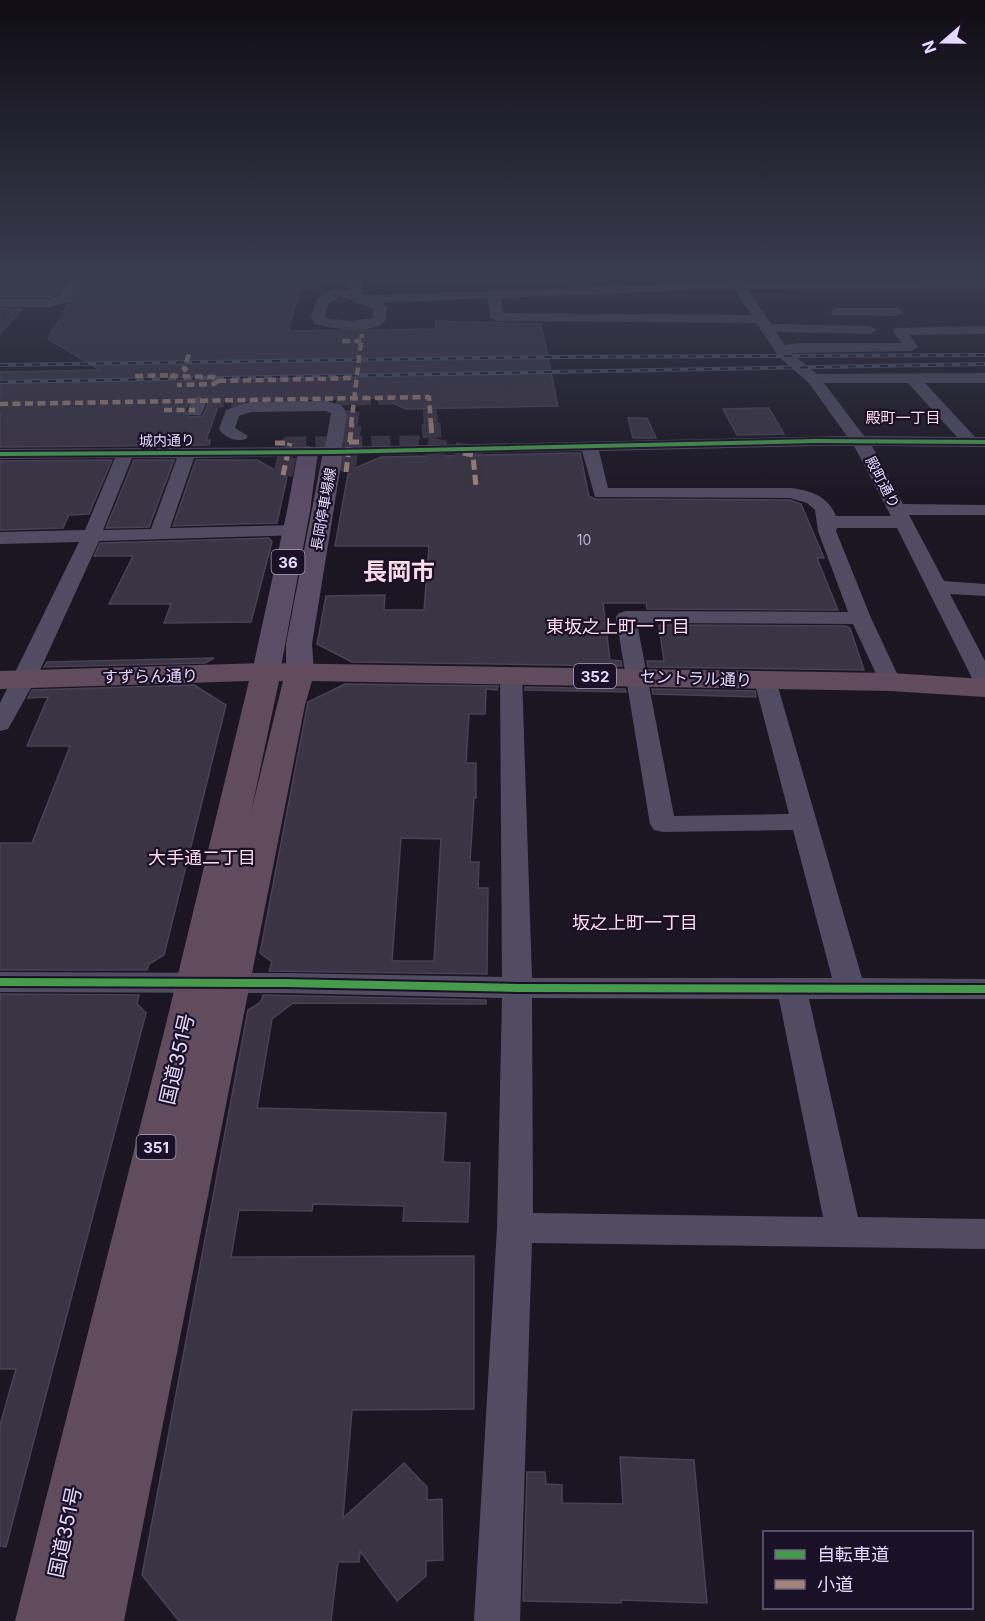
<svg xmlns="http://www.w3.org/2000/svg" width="985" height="1621" font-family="Inter,'Noto Sans JP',sans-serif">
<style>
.building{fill:#3a3444;stroke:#494155;stroke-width:1.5;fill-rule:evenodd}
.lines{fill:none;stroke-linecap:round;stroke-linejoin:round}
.minor-tunnel-far1{stroke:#393343;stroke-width:14;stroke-dasharray:14 7;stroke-linecap:butt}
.minor-tunnel{stroke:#393343;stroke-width:19;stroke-dasharray:19 9;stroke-linecap:butt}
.minor{fill:#514c62;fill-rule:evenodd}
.major{fill:#5c4d66;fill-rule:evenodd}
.highway{fill:#614c5e;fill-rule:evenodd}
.rail-casing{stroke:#4b576c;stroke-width:4}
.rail{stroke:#1a1127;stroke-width:2;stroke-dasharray:8;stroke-linecap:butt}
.quiet-far1{stroke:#a18479;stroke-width:4.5;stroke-dasharray:8 4.5;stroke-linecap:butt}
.quiet{stroke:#a18479;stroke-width:5;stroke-dasharray:10 5;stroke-linecap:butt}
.cycleway-casing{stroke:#1a1127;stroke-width:4}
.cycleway{fill:#469c4c;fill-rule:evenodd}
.labels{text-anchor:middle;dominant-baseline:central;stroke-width:4.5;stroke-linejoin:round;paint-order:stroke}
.far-street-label{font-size:14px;fill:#e5d9fd;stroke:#1a1127}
.number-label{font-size:14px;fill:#bab0cf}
.far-neighbourhood-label{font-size:15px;fill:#fddbe9;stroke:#1a1127}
.shield{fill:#1a1127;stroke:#a89dbd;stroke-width:1.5}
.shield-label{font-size:15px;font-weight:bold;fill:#e5d9fd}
.street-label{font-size:16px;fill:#e5d9fd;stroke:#1a1127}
.neighbourhood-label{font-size:18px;fill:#fddbe9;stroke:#1a1127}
.near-street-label{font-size:20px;fill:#e5d9fd;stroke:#1a1127}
.far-town-label{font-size:24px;font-weight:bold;fill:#fddbe9;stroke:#1a1127}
</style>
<rect width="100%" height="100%" fill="#1b1622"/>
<!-- building -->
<g class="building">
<path d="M96,272H346L347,275L299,292L288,331L436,329V321L541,324L558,406L406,409L381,398L220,401L206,440H210L209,445L0,447V372L100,370L48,339L82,282H91ZM200,394L209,400L203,416L189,417L185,411L191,397Z"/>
<path d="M32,279L29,283L64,282L58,294L49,297H0V280Z"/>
<path d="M0,309H22L0,334Z"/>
<path d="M769,408L784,434L737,435L723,409Z"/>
<path d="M628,418H647L656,438H633Z"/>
<path d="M580,453L589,496L595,499L790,500L801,504L824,558H817L838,610L647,609L646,603H603L610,660L621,661L622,666L352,662L317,644L326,596L385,595L384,610H424L429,546H335L348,474L352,473L355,468L381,457Z"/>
<path d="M112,460L89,514L69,515L63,528L0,530V461Z"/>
<path d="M134,460H174L149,527L106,528Z"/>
<path d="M196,460H257L287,477L277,523L173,526Z"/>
<path d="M269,538L272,542L251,622L164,623L171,604H109L133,556H94L100,543Z"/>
<path d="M659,625L845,626L850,628L864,670L648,667L647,661H664Z"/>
<path d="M214,658L205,663L44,667L47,662Z"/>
<path d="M345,684L498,686L497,690L486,689L485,714H469L466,763H476V798H474L470,862H479L478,888H488L487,974L269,971L272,962L260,953L308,702ZM401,838L441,839L434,961H392Z"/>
<path d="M194,685L226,705L164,955L149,964L147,970H0V843H32L70,746H27L48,697L28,698L32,690Z"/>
<path d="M525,687L625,689L626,692L525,690Z"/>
<path d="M652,689L755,691L756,697L653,694Z"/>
<path d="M0,994L139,995L137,1004L146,1013L6,1547L0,1546V1425L16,1369H0Z"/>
<path d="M263,995L486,1000V1004L293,1003L272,1019L257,1108L446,1113L443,1162L470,1163L468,1222L403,1221L404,1206L313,1204L312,1211L239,1210L231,1257L474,1256V1409L352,1410L343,1518L404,1463L427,1487V1500L442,1499L443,1560L426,1561V1576L397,1601L360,1551L359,1562H338L331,1621H179L142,1575L248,1010L261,1002Z"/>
<path d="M620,1457L694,1460L707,1603L621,1600V1603L523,1601L527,1472H545L546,1484L562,1485V1503L623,1504Z"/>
</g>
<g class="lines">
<!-- minor-tunnel-far1 -->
<g class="minor-tunnel-far1">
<path d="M186,354H194"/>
<path d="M135,376L181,375"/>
<path d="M170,376L216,377L218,381L214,384H205"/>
<path d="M218,381L356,378"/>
<path d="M0,404L429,397L431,425"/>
<path d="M351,425L362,334"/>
</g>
<!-- minor-tunnel -->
<g class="minor-tunnel">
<path d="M431,423L432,438"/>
<path d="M346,472L352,423"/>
<path d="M283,475L289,446L418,445L473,455L476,487"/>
</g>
<!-- minor -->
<g class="minor">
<path d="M73,272H85L69,302L50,307H0V299H49L59,296Z"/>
<path d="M350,272H362L361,294L380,295L730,282L726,275L728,272H736L743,282L985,280V288L748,289L771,324L870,326L877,330L870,334L776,332L785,345L799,343H901L893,331L895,328L985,326V334L910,335L918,347L911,351L791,353L817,374L985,373V383H925L975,437H985V447L872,446L903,504L985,505V515H909L944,581L985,584V596L950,594L985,661V689L977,687L974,682L897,528H837L836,531L871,618L901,682L898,687L890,689L882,687L853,624L637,623L674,816L789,814L754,680L757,675L765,673L773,675L776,680L862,978L985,979V999H809L858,1217L985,1219V1249L532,1243L520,1621H474L497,1228L502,998L285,993L0,992V972L285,973L502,977L500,675L503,670L511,668L519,670L522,675L532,978H832L793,830L663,832L654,830L650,824L616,617L619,613L626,611L848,612L818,531L815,510L807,503L790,498L595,497L582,451L194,458L170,528L294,525L301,527L303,531L301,535L99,541L36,679L8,729L0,731V703L79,542L0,544V532L85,530L115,458L0,459V449L325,447L331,413L326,411L251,412L239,416L235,428L248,436L246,439C235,442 225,438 219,429L226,410L249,402L326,401L341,405L347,413L342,447L847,436L808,382L779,357L756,323L497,321L490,317L488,298L382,303L387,307C386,311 387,318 385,321C376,335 329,328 315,324L311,317L317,299L334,288L348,290ZM694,290H735L751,315L503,313L501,298ZM340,296L373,309L372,318L350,321L325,318L328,304ZM824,383H908L957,437L864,436ZM815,446H854L891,516H836C828,496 810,490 790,488H608L599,451ZM132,458H177L151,529L103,530ZM532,998L779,999L823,1217L533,1213Z"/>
<path d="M838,308H897L904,312L897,316L833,315L831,312L833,309Z"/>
<path d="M199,396L207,401L201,415H189L187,412L193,398Z"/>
</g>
<!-- major -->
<g class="major">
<path d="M308,446L315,448L318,452L310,511L280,672L276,678L266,680L256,678L252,672L287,511L298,452L301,448Z"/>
<path d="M333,446L340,448L343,452L312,644L314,672L310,678L300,680L290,678L286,672V644L323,452L326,448Z"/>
</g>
<!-- highway -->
<path class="highway" d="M266,663L890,673L985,679V697L890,691L312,681L305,705L124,1621H15L166,1024L249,681L0,689V671ZM279,681H283L251,812Z"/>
<!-- rail casing -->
<g class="rail-casing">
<g id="rail">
<path d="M0,365L551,357L985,355"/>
<path d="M0,382L985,364"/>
</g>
</g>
<!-- rail -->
<use href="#rail" class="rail"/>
<!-- quiet-far1 -->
<g class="quiet-far1">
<path d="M342,341H361"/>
<path d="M183,371L186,369L184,368L189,354"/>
<path d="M135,376L175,375"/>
<path d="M170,376L216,377L218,381L214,384L177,385"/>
<path d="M218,381L356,378"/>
<path d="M0,404L429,397L431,425"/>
<path d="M164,410H195"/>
<path d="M351,425L362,334"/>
</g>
<!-- quiet -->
<g class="quiet">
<path d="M431,423L432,438"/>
<path d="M349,442H364"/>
<path d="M275,443H290L289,446"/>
<path d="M463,453L473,455L476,487"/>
<path d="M346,472L352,423"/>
<path d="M283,475L289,448"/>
</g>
<!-- cycleway casing -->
<g class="cycleway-casing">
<g id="cycleway">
<path d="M815,439L985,440V444L815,443L333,454L0,456V452L333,450Z"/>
<path d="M0,978L285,979L517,984L985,985V993L517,992L285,987L0,986Z"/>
</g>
</g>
<!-- cycleway -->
<use href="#cycleway" class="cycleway"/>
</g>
<!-- sky -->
<linearGradient id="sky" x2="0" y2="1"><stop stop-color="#0f0c13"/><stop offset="0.55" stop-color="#393c4f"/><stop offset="1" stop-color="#393c4f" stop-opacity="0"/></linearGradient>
<rect width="985" height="499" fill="url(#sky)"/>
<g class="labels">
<!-- far-street labels -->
<g class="far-street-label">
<text transform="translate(167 440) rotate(-1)">城内通り</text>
<text transform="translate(883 482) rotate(62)">殿町通り</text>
<text transform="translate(323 509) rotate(-80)">長岡停車場線</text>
</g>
<!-- number labels -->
<g class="number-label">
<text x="584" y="539">10</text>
</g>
<!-- far-neighbourhood labels -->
<g class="far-neighbourhood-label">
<text x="903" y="417">殿町一丁目</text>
</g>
<!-- shield labels -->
<g class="shield">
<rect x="271.5" y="550" width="33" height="24" rx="4.5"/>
<rect x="574" y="664" width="42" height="24" rx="4.5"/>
<rect x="136.5" y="1135" width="39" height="24" rx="4.5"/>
</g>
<g class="shield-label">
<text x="288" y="562">36</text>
<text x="595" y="676">352</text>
<text x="156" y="1147">351</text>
</g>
<!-- street labels -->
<g class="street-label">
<text transform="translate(150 676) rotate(-1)">すずらん通り</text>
<text transform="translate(696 678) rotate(2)">セントラル通り</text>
</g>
<!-- neighbourhood labels -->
<g class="neighbourhood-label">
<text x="618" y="626">東坂之上町一丁目</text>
<text x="202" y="857">大手通二丁目</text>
<text x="635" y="922">坂之上町一丁目</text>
</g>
<!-- near-street labels -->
<g class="near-street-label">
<text transform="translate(177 1059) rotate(-77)">国道351号</text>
<text transform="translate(65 1532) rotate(-78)">国道351号</text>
</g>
<!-- far-town labels -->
<g class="far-town-label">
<text x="399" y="571">長岡市</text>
</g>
</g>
<!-- legend -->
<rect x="763" y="1531" width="210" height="78" fill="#1a1127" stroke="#6b617d" stroke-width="1.5"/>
<rect x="775" y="1550" width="30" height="9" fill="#469c4c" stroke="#6b617d" stroke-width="1.5"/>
<text x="817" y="1561" font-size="18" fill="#e5d9fd">自転車道</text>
<rect x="775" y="1580" width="30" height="9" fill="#a18479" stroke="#6b617d" stroke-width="1.5"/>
<text x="817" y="1591" font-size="18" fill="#e5d9fd">小道</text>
<!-- north arrow -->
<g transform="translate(943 42) rotate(250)" stroke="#1a1127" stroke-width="4.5" paint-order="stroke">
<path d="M0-4.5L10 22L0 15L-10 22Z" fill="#e5d9fd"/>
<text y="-9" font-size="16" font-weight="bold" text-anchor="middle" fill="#e5d9fd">N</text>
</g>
</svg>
